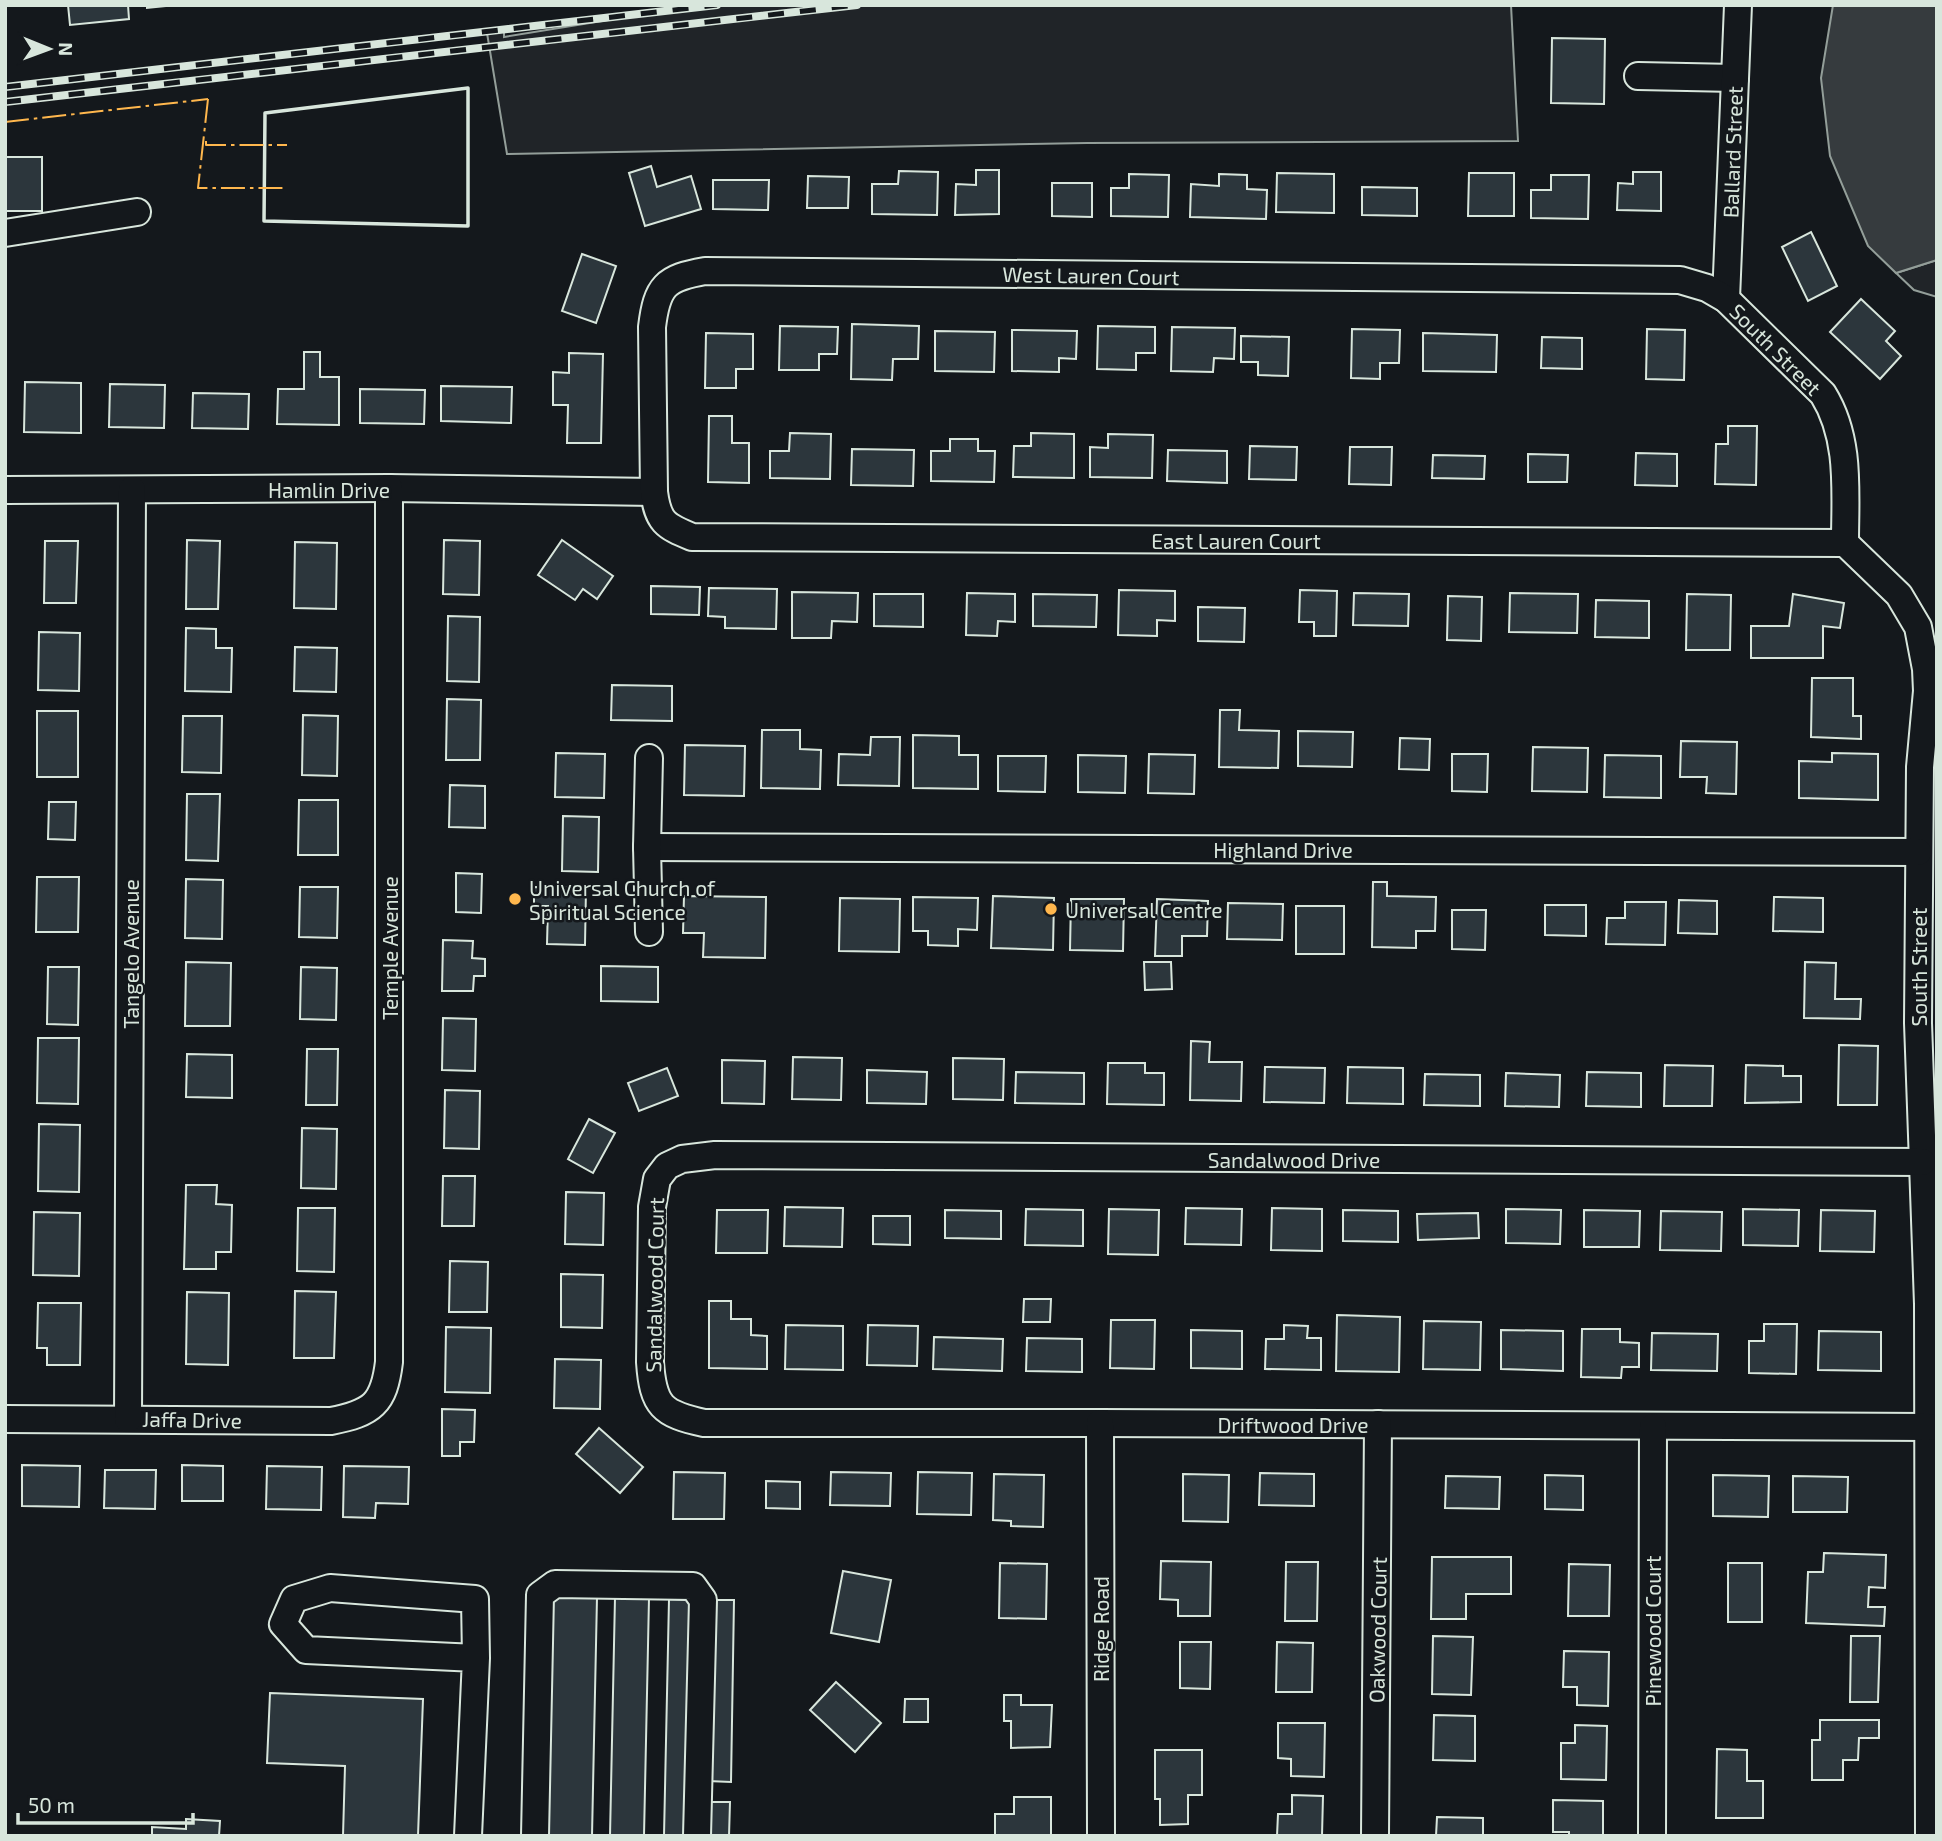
<svg xmlns="http://www.w3.org/2000/svg" width="1942" height="1841" font-family="'Exo 2',sans-serif">
<style>
.green{fill:#202428;stroke:#939e99;stroke-width:2}
.water{fill:#363b3e;stroke:#939e99;stroke-width:2}
.building{fill:#2c363c;stroke:#d8e6dc;stroke-width:2}
.lines{fill:none;stroke-linecap:round;stroke-linejoin:round}
.minor-casing{stroke:#d8e6dc;stroke-width:30}
.minor{stroke:#14181c;stroke-width:26}
.rail-casing{stroke:#d8e6dc;stroke-width:8}
.rail{stroke:#14181c;stroke-width:5;stroke-dasharray:16;stroke-linecap:butt}
.wall{stroke:#d8e6dc;stroke-width:3.5}
.power{stroke:#ffb74d;stroke-width:2;stroke-dasharray:24 5 3.5 5;stroke-linecap:butt}
.poi-dot{fill:#ffb74d;stroke:#14181c;stroke-width:2.5}
.labels{text-anchor:middle;dominant-baseline:central;stroke-width:5;stroke-linejoin:round;paint-order:stroke}
.street-label{font-size:21px;fill:#d8e6dc;stroke:#14181c}
.poi-label{font-size:21px;fill:#d8e6dc;stroke:#14181c;text-anchor:start}
</style>
<rect width="100%" height="100%" fill="#14181c"/>
<!-- green -->
<g class="green">
<path d="M701,5H1511L1518,141L1087,143L507,154L487,33L504,31V37Z"/>
<path d="M1937,260V297L1914,290L1896,273Z"/>
</g>
<!-- water -->
<path class="water" d="M1833,5H1937V260L1896,273L1868,246L1830,156L1821,78Z"/>
<!-- building -->
<g class="building">
<path d="M68,5H128L129,19L70,25Z"/>
<path d="M147,5H176L147,8Z"/>
<path d="M1552,38L1605,39L1604,104L1551,103Z"/>
<rect x="5" y="157" width="37" height="54"/>
<path d="M651,166L657,187L691,176L701,209L645,226L629,173Z"/>
<path d="M976,170H999V214L955,215L956,184L976,185Z"/>
<path d="M899,171L938,172L937,215L872,214V184H898Z"/>
<path d="M1633,172H1661V211L1617,210L1618,183L1633,184Z"/>
<path d="M1277,173L1334,174V213L1276,212Z"/>
<path d="M1469,173H1514V216H1468Z"/>
<path d="M1129,174L1169,175L1168,217L1111,216V188H1129Z"/>
<path d="M1219,174L1247,175V189L1267,190L1266,219L1190,217L1191,184L1219,186Z"/>
<path d="M1551,175H1589L1588,219L1531,218V190H1551Z"/>
<path d="M808,176L849,177L848,208H807Z"/>
<path d="M713,180H769L768,210L713,209Z"/>
<path d="M1052,183H1092V217L1052,216Z"/>
<path d="M1362,187L1417,188V216L1362,215Z"/>
<path d="M1811,232L1837,286L1808,301L1782,247Z"/>
<path d="M582,254L616,266L596,323L562,311Z"/>
<path d="M1861,299L1895,331L1886,341L1901,356L1880,379L1830,332Z"/>
<path d="M852,324L919,326L918,359H893L892,380L851,379Z"/>
<path d="M780,326L838,327L837,354H819V370H779Z"/>
<path d="M1098,326L1155,327V353H1136V370L1097,369Z"/>
<path d="M1172,327L1235,328L1234,359L1214,358L1213,372L1171,371Z"/>
<path d="M1352,329L1400,330L1399,363H1380V379L1351,378Z"/>
<path d="M1647,329L1685,330L1684,380L1646,379Z"/>
<path d="M1012,330L1077,331L1076,359L1059,358V372L1012,371Z"/>
<path d="M935,331L995,332L994,372L935,371Z"/>
<path d="M706,333L753,334V369H736V388H705Z"/>
<path d="M1423,333L1497,335L1496,372L1423,371Z"/>
<path d="M1241,336L1289,337L1288,376L1258,375V362H1241Z"/>
<path d="M1542,337L1582,338V369L1541,368Z"/>
<path d="M304,352H320V377H339V425L277,424L278,389H304Z"/>
<path d="M569,353L603,354L601,443H567L568,405H553V372L569,373Z"/>
<path d="M25,382L81,383V433L24,432Z"/>
<path d="M110,384L165,385L164,428L109,427Z"/>
<path d="M441,386L512,387L511,423L441,421Z"/>
<path d="M360,389L425,390L424,424L360,423Z"/>
<path d="M193,393L249,394L248,429L192,428Z"/>
<path d="M709,416H732V443H749V483L708,482Z"/>
<path d="M1728,426H1757L1756,485L1715,484L1716,444H1728Z"/>
<path d="M790,433L831,434L830,479L770,478V451H789Z"/>
<path d="M1031,433L1074,434V478L1013,477L1014,446H1031Z"/>
<path d="M1108,434L1153,435L1152,478L1090,477V447L1108,448Z"/>
<path d="M950,439H978V451H995L994,482L931,481V451H950Z"/>
<path d="M1250,446L1297,447L1296,480L1249,479Z"/>
<path d="M1350,447H1392L1391,485L1349,484Z"/>
<path d="M852,449L914,450L913,486L851,485Z"/>
<path d="M1168,450L1227,451V483L1167,481Z"/>
<path d="M1636,453L1677,454V486L1635,485Z"/>
<path d="M1528,454L1568,455L1567,482H1528Z"/>
<path d="M1433,455L1485,456L1484,479L1432,478Z"/>
<path d="M187,540L220,541L218,609H186Z"/>
<path d="M444,540L480,541L479,595L443,594Z"/>
<path d="M562,540L613,576L597,599L583,589L575,600L538,575Z"/>
<path d="M45,541H78L76,603H44Z"/>
<path d="M295,542L337,543L336,609L294,608Z"/>
<path d="M651,586L700,587L699,615L651,614Z"/>
<path d="M709,588L777,589L776,629L725,628V617L708,616Z"/>
<path d="M1119,590L1175,591V621L1157,620V636L1118,635Z"/>
<path d="M1300,590L1337,591L1336,636H1314V622H1299Z"/>
<path d="M792,592L858,593L857,622L832,621L831,638H792Z"/>
<path d="M967,593L1015,594V622L998,621L997,636L966,635Z"/>
<path d="M1354,593L1409,594L1408,626L1353,625Z"/>
<path d="M1510,593L1578,594L1577,633L1509,632Z"/>
<path d="M874,594H923V627L874,626Z"/>
<path d="M1033,594L1097,595L1096,627L1033,626Z"/>
<path d="M1687,594L1731,595L1730,650H1686Z"/>
<path d="M1793,594L1844,603L1840,628L1823,626V658H1751V626H1789Z"/>
<path d="M1448,596L1482,597L1481,641L1447,640Z"/>
<path d="M1596,600L1649,601V638L1595,637Z"/>
<path d="M1198,607L1245,608L1244,642L1198,641Z"/>
<path d="M448,616L480,617L479,682L447,681Z"/>
<path d="M186,628L216,629V648H232L231,692L185,691Z"/>
<path d="M39,632L80,633L79,691L38,690Z"/>
<path d="M295,647L337,648L336,692L294,691Z"/>
<path d="M1812,678H1853V716H1861V739L1811,737Z"/>
<path d="M612,685L672,686V721L611,720Z"/>
<path d="M447,699L481,700L480,760H446Z"/>
<path d="M1220,710H1240L1239,730L1279,731L1278,768L1219,767Z"/>
<rect x="37" y="711" width="41" height="66"/>
<path d="M303,715L338,716L337,776L302,775Z"/>
<path d="M183,716H222L221,773L182,772Z"/>
<path d="M762,730H800V749L821,750L820,789L761,788Z"/>
<path d="M1298,731L1353,732L1352,767L1298,766Z"/>
<path d="M913,735L959,736V755H978V789L913,788Z"/>
<path d="M871,737H900L899,786L838,785L839,754L870,755Z"/>
<path d="M1400,738L1430,739L1429,770L1399,769Z"/>
<path d="M1681,741L1737,742L1736,794L1706,793L1707,777H1680Z"/>
<path d="M685,745L745,746L744,796L684,795Z"/>
<path d="M1533,747L1588,748L1587,792L1532,791Z"/>
<path d="M556,753L605,754L604,798L555,797Z"/>
<path d="M1832,753L1878,754V800L1799,798V761L1832,762Z"/>
<path d="M1149,754L1195,755L1194,794L1148,793Z"/>
<path d="M1452,754H1488L1487,792L1452,791Z"/>
<path d="M1078,755L1126,756L1125,793L1078,792Z"/>
<path d="M1605,755L1661,756V798L1604,797Z"/>
<path d="M998,756H1046L1045,792L998,791Z"/>
<path d="M450,785L485,786V828L449,827Z"/>
<path d="M187,794H220L218,861L186,860Z"/>
<path d="M299,800H338V855H298Z"/>
<path d="M49,802H76L75,840L48,839Z"/>
<path d="M563,816L599,817L598,872L562,871Z"/>
<path d="M456,873L482,874L481,913L456,912Z"/>
<path d="M37,877H79L78,932H36Z"/>
<path d="M186,879L223,880L222,939L185,938Z"/>
<path d="M1373,882H1387V896L1436,897L1435,931H1416V948L1372,947Z"/>
<path d="M300,887H338L337,938L299,937Z"/>
<path d="M534,887L586,888L585,945L547,944L548,906H534Z"/>
<path d="M684,896L766,897L765,958L703,957L704,933H683Z"/>
<path d="M993,896L1054,898L1053,950L991,948Z"/>
<path d="M913,897L978,898L977,930L958,929V946L928,945V931H913Z"/>
<path d="M1774,897L1823,898V932L1773,931Z"/>
<path d="M840,898L900,899L899,952L839,951Z"/>
<path d="M1071,899H1124L1123,951L1070,950Z"/>
<path d="M1157,899L1208,901L1207,936H1182V956H1155Z"/>
<path d="M1679,900L1717,901V934L1678,933Z"/>
<path d="M1625,902H1666L1665,945L1606,944L1607,918H1625Z"/>
<path d="M1228,903L1283,904L1282,940L1227,939Z"/>
<path d="M1545,905H1586V936L1545,935Z"/>
<rect x="1296" y="906" width="48" height="48"/>
<path d="M1452,910H1486L1485,950L1452,949Z"/>
<path d="M443,940L473,941L472,958L485,959V976H474L473,991H442Z"/>
<path d="M186,962L231,963L230,1026H185Z"/>
<path d="M1144,962H1171L1172,989L1145,990Z"/>
<path d="M1805,962L1836,963L1835,999H1861L1860,1019L1804,1018Z"/>
<path d="M601,966L658,967V1002L601,1001Z"/>
<path d="M48,967H79L78,1025L47,1024Z"/>
<path d="M301,967L337,968L336,1020L300,1019Z"/>
<path d="M443,1018L476,1019L475,1071L442,1070Z"/>
<path d="M38,1038H79L78,1104L37,1103Z"/>
<path d="M1191,1041L1210,1042L1209,1062H1242L1241,1101L1190,1100Z"/>
<path d="M1839,1045L1878,1046L1877,1105H1838Z"/>
<path d="M307,1049H338L337,1105H306Z"/>
<path d="M187,1054L232,1055V1098L186,1097Z"/>
<path d="M793,1057L842,1058L841,1100L792,1099Z"/>
<path d="M953,1058L1004,1059L1003,1100L953,1099Z"/>
<path d="M722,1060L765,1061L764,1104L722,1103Z"/>
<path d="M1108,1063H1145V1073H1164V1105L1107,1104Z"/>
<path d="M1665,1065L1713,1066L1712,1106H1664Z"/>
<path d="M1746,1065L1783,1066V1076H1801V1102L1745,1103Z"/>
<path d="M1265,1067L1325,1068L1324,1103L1264,1102Z"/>
<path d="M1348,1067L1403,1068V1104L1347,1103Z"/>
<path d="M667,1068L678,1096L639,1111L628,1083Z"/>
<path d="M867,1070L927,1072L926,1104L867,1103Z"/>
<path d="M1016,1072L1084,1073V1104L1015,1103Z"/>
<path d="M1587,1072L1641,1073V1107L1586,1106Z"/>
<path d="M1506,1073L1560,1075L1559,1107L1505,1106Z"/>
<path d="M1425,1074L1480,1075V1106L1424,1105Z"/>
<path d="M445,1090L480,1091L479,1149L444,1148Z"/>
<path d="M589,1119L615,1133L593,1173L568,1159Z"/>
<path d="M39,1124L80,1125L79,1192L38,1191Z"/>
<path d="M302,1128L337,1129L336,1189L301,1188Z"/>
<path d="M443,1176H475L474,1226H442Z"/>
<path d="M186,1185H217L216,1204L232,1205L231,1252H216V1269H184Z"/>
<path d="M566,1192L604,1193L603,1245L565,1244Z"/>
<path d="M785,1207L843,1208L842,1247L784,1246Z"/>
<path d="M298,1208H335L334,1272L297,1271Z"/>
<path d="M1186,1208L1242,1209L1241,1245L1185,1244Z"/>
<path d="M1272,1208L1322,1209V1251L1271,1250Z"/>
<path d="M1026,1209L1083,1210V1246L1025,1245Z"/>
<path d="M1109,1209L1159,1210L1158,1255L1108,1254Z"/>
<path d="M1506,1209L1561,1210L1560,1244L1506,1243Z"/>
<path d="M1743,1209L1799,1210L1798,1246L1743,1245Z"/>
<path d="M717,1210H768L767,1253H716Z"/>
<path d="M945,1210L1001,1211V1239L945,1238Z"/>
<path d="M1343,1210L1398,1211V1242L1343,1241Z"/>
<path d="M1584,1210L1640,1211L1639,1247H1584Z"/>
<path d="M1821,1210L1875,1211L1874,1252L1820,1251Z"/>
<path d="M1661,1211L1722,1212L1721,1251L1660,1250Z"/>
<path d="M34,1212L80,1213L79,1276L33,1275Z"/>
<path d="M1478,1213L1479,1238L1418,1240L1417,1214Z"/>
<path d="M873,1216H910V1245L873,1244Z"/>
<path d="M450,1261L488,1262L487,1312H449Z"/>
<path d="M561,1274L603,1275L602,1328L561,1327Z"/>
<path d="M295,1291L336,1292L334,1358H294Z"/>
<path d="M187,1292L229,1293L228,1365L186,1364Z"/>
<path d="M1024,1299H1051L1050,1322H1023Z"/>
<path d="M709,1301H731V1319H751V1335L767,1336V1369L709,1368Z"/>
<path d="M38,1303H81L80,1365H47V1348H37Z"/>
<path d="M1337,1315L1400,1317L1399,1372L1336,1371Z"/>
<path d="M1111,1320H1155L1154,1369L1110,1368Z"/>
<path d="M1424,1321L1481,1322L1480,1370L1423,1369Z"/>
<path d="M1764,1324H1797L1796,1374L1749,1373V1341H1764Z"/>
<path d="M786,1325L843,1326V1370L785,1369Z"/>
<path d="M868,1325L918,1326L917,1366L867,1365Z"/>
<path d="M1284,1325L1308,1326L1307,1338H1321V1370L1265,1369L1266,1339H1284Z"/>
<path d="M446,1327L491,1328L490,1393L445,1392Z"/>
<path d="M1582,1329H1620V1342L1639,1343V1367H1622L1621,1378L1581,1377Z"/>
<path d="M1191,1330L1242,1331V1369L1191,1368Z"/>
<path d="M1501,1330L1563,1331V1371L1501,1369Z"/>
<path d="M1819,1331L1881,1332V1371L1818,1370Z"/>
<path d="M1652,1333L1718,1334L1717,1371L1651,1370Z"/>
<path d="M934,1337L1003,1339L1002,1371L933,1369Z"/>
<path d="M1027,1338L1082,1339V1372L1026,1371Z"/>
<path d="M555,1359L601,1360L600,1409L554,1408Z"/>
<path d="M442,1409L475,1410L474,1442H460V1456H442Z"/>
<path d="M599,1428L643,1467L620,1493L576,1454Z"/>
<path d="M22,1465L80,1466L79,1507L22,1506Z"/>
<path d="M182,1465L223,1466V1501H182Z"/>
<path d="M267,1466L322,1467L321,1510L266,1509Z"/>
<path d="M344,1466L409,1467L408,1504L376,1503L375,1518L343,1517Z"/>
<path d="M105,1470H156L155,1509L104,1508Z"/>
<path d="M674,1472L725,1473L724,1519H673Z"/>
<path d="M831,1472L891,1473L890,1506L830,1505Z"/>
<path d="M918,1472L972,1473L971,1515L917,1514Z"/>
<path d="M1260,1473L1314,1474V1506L1259,1505Z"/>
<path d="M994,1474L1044,1475L1043,1527L1011,1526V1521L993,1520Z"/>
<path d="M1183,1474L1229,1475L1228,1522L1183,1521Z"/>
<path d="M1545,1475L1583,1476V1510L1545,1509Z"/>
<path d="M1713,1475L1769,1476L1768,1517L1713,1516Z"/>
<path d="M1446,1476L1500,1477L1499,1509L1445,1508Z"/>
<path d="M1793,1476L1848,1477L1847,1512H1793Z"/>
<path d="M766,1481L800,1482V1509L766,1508Z"/>
<path d="M1824,1553L1886,1555L1885,1588L1869,1587L1868,1607H1885L1884,1626L1806,1623L1808,1572H1823Z"/>
<path d="M1432,1557H1511V1594H1466V1619H1431Z"/>
<path d="M1161,1561L1211,1562L1210,1616H1178V1600L1160,1599Z"/>
<path d="M1286,1562H1318L1317,1621H1285Z"/>
<path d="M1000,1563L1047,1564L1046,1619L999,1618Z"/>
<rect x="1728" y="1563" width="34" height="59"/>
<path d="M1569,1564L1610,1565L1609,1616H1568Z"/>
<path d="M843,1571L891,1580L879,1642L831,1633Z"/>
<path d="M550,1596L597,1597L592,1836H546Z"/>
<path d="M615,1597L649,1598L644,1836H610Z"/>
<path d="M669,1599L693,1600L688,1836H664Z"/>
<path d="M711,1600H734L731,1782L708,1781Z"/>
<path d="M1433,1636L1473,1637L1471,1695L1432,1694Z"/>
<path d="M1851,1636H1880L1878,1702H1850Z"/>
<path d="M1180,1642H1211L1210,1689L1180,1688Z"/>
<path d="M1277,1642L1313,1643L1312,1692H1276Z"/>
<path d="M1564,1651L1609,1652L1608,1706L1577,1705V1687H1563Z"/>
<path d="M836,1682L881,1723L855,1752L810,1710Z"/>
<path d="M270,1693L423,1699L418,1836H343L345,1766L267,1763Z"/>
<path d="M1004,1695H1021V1705H1052L1050,1747L1011,1748V1721H1004Z"/>
<path d="M905,1699H928V1722H904Z"/>
<path d="M1434,1715L1475,1716V1761L1433,1760Z"/>
<path d="M1820,1720H1879V1738H1859L1858,1760H1843V1780H1812V1740H1820Z"/>
<path d="M1278,1723H1325L1324,1777L1291,1776V1759L1278,1758Z"/>
<path d="M1575,1725L1607,1726L1606,1780L1561,1779V1743H1575Z"/>
<path d="M1717,1749L1747,1750V1781H1763V1818H1716Z"/>
<path d="M1155,1750H1202V1795H1188V1824L1160,1825V1799H1155Z"/>
<path d="M1292,1795L1323,1796L1322,1836H1277L1278,1814H1292Z"/>
<path d="M1014,1797H1051V1836H995V1814H1014Z"/>
<path d="M1553,1800L1603,1801V1836H1569V1832H1553Z"/>
<path d="M707,1802H730L729,1836H706Z"/>
<path d="M1437,1817L1483,1818V1836H1436Z"/>
<path d="M186,1819L220,1821L219,1836H152V1827L186,1829Z"/>
</g>
<g class="lines">
<!-- minor casing -->
<g class="minor-casing">
<g id="minor">
<path d="M1638,76L1735,78"/>
<path d="M5,233L137,212"/>
<path d="M1726,299L1738,5"/>
<path d="M5,490L389,488L654,492"/>
<path d="M1845,543L692,537C665,526 658,522 654,492L652,327C657,286 665,278 705,271L1680,280L1707,288L1726,299L1823,394C1851,439 1845,492 1845,543L1899,595L1918,627L1926,669L1927,691L1920,767L1918,1023L1928,1304L1929,1836"/>
<path d="M647,847L1918,852"/>
<path d="M649,932L647,847L649,758"/>
<path d="M1922,1162L715,1155L682,1159L667,1166L657,1179L652,1207L650,1362C653,1406 662,1414 704,1423H1100L1929,1427"/>
<path d="M5,1419L331,1421C372,1413 384,1404 389,1362V488"/>
<path d="M128,1419L132,490"/>
<path d="M1100,1423L1101,1836"/>
<path d="M468,1836L476,1658L475,1599L330,1588L294,1599L283,1624L306,1650L476,1658"/>
<path d="M535,1836L540,1595L555,1584L693,1586L703,1600L697,1836"/>
<path d="M1375,1836L1378,1424"/>
<path d="M1652,1836L1653,1427"/>
</g>
</g>
<!-- minor -->
<use href="#minor" class="minor"/>
<!-- rail casing -->
<g class="rail-casing">
<g id="rail">
<path d="M5,87L717,5"/>
<path d="M5,102L857,5"/>
</g>
</g>
<!-- rail -->
<use href="#rail" class="rail"/>
<!-- wall -->
<path class="wall" d="M468,88V226L264,221L265,113Z"/>
<!-- power -->
<g class="power">
<path d="M208,99L198,188H287"/>
<path d="M5,122L208,99"/>
<path d="M206,141V145H287"/>
</g>
</g>
<!-- markers -->
<g class="poi-dot">
<circle cx="515" cy="899" r="7"/>
<circle cx="1051" cy="909" r="7"/>
</g>
<g class="labels">
<!-- street labels -->
<g class="street-label">
<text transform="translate(1732 152) rotate(-88)">Ballard Street</text>
<text transform="translate(1091 275) rotate(1)">West Lauren Court</text>
<text transform="translate(1776 349) rotate(45)">South Street</text>
<text x="329" y="489">Hamlin Drive</text>
<text x="1236" y="540">East Lauren Court</text>
<text x="1283" y="849">Highland Drive</text>
<text transform="translate(389 948) rotate(-90)">Temple Avenue</text>
<text transform="translate(130 954) rotate(-90)">Tangelo Avenue</text>
<text transform="translate(1918 967) rotate(-90)">South Street</text>
<text x="1294" y="1159">Sandalwood Drive</text>
<text transform="translate(654 1285) rotate(-89)">Sandalwood Court</text>
<text transform="translate(192 1419) rotate(1)">Jaffa Drive</text>
<text x="1293" y="1424">Driftwood Drive</text>
<text transform="translate(1100 1629) rotate(-90)">Ridge Road</text>
<text transform="translate(1377 1630) rotate(-89)">Oakwood Court</text>
<text transform="translate(1652 1631) rotate(-90)">Pinewood Court</text>
</g>
<!-- poi labels -->
<g class="poi-label">
<text x="529" y="887">Universal Church of<tspan x="529" dy="24">Spiritual Science</tspan></text>
<text x="1065" y="909">Universal Centre</text>
</g>
</g>
<!-- border -->
<rect width="1942" height="1841" fill="none" stroke="#d8e6dc" stroke-width="14"/>
<!-- north arrow -->
<g transform="translate(49 49) rotate(91)" stroke="#14181c" stroke-width="5" paint-order="stroke">
<path d="M0-5L12 26L0 18L-12 26Z" fill="#d8e6dc"/>
<text y="-10" font-size="19" font-weight="bold" text-anchor="middle" fill="#d8e6dc">N</text>
</g>
<!-- scale -->
<path d="M18 1813v10h175v-10" fill="none" stroke="#d8e6dc" stroke-width="3.5"/>
<text x="28" y="1813" font-size="21" fill="#d8e6dc" stroke="#14181c" stroke-width="5" paint-order="stroke">50 m</text>
</svg>
